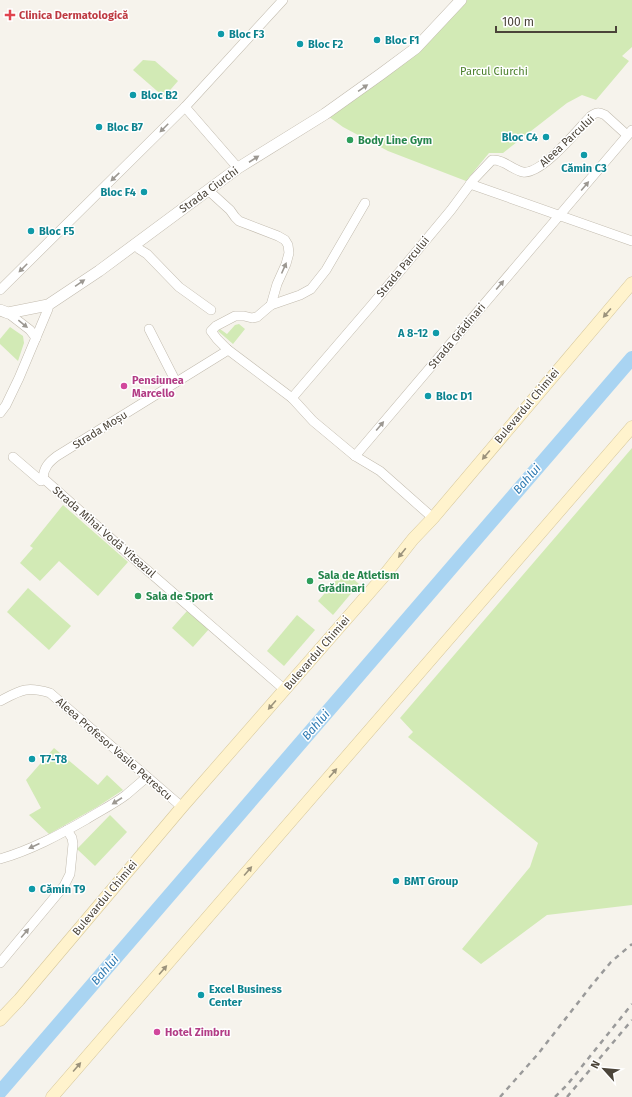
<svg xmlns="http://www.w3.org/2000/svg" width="632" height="1097" font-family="'Fira Sans',sans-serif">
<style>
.green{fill:#d2eab5}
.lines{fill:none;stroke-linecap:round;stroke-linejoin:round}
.river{stroke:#a9d4f2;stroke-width:14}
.minor-casing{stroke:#c2bbae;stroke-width:10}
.tertiary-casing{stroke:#c2bbae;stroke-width:12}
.secondary-casing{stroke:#d6c79b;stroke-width:13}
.minor{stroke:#fff;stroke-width:9}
.tertiary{stroke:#fff;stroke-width:11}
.secondary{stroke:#fff3cd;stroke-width:12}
.rail{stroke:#9a9a9a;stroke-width:2.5;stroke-dasharray:5 5;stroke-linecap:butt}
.oneway{fill:#9c9892}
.oneway2{fill:#9c937c}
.health-dot{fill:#e0444e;stroke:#fff;stroke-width:1.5}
.culture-dot{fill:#0f9aa8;stroke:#fff;stroke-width:1.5}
.leisure-dot{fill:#2e9e5b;stroke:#fff;stroke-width:1.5}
.hotel-dot{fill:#d1479c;stroke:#fff;stroke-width:1.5}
.labels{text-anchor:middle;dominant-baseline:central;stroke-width:3;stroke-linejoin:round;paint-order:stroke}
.health-label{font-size:11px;font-weight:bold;fill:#be3a42;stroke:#fff;text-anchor:start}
.culture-label{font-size:11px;font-weight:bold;fill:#0d838f;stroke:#fff;text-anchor:start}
.park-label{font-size:11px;fill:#4a7f2a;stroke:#fff}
.leisure-label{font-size:11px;font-weight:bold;fill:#27864d;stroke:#fff;text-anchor:start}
.street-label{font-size:11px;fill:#4b4439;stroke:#fff}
.hotel-label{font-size:11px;font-weight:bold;fill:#b23c85;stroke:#fff;text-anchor:start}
.water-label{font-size:12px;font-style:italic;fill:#2e7ab2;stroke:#fff}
</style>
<rect width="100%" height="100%" fill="#f6f3ec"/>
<!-- green -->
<g class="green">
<path d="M461,0H632V47L622,56L629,61L596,100L582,95L567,103L503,153H489L466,181L388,151L343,127L325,114L416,48Z"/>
<path d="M143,60L155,61L178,81L164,97L133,70Z"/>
<path d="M239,324L245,329L233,344L218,331L220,329L227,334L235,325Z"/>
<path d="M10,327L23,336L24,343L18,361L0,344V339Z"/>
<path d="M632,448V905L547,915L481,964L462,949L530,867L538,843L408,737L413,732L400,718Z"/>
<path d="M63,505L128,562L98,596L59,561L40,581L20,563L33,548L30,546Z"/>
<path d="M344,571L359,584L333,615L318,601Z"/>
<path d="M28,588L71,626L49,650L7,612Z"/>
<path d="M187,611L209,629L193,647L172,628Z"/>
<path d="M297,615L315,630L284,666L267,651Z"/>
<path d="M54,748L98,785L107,775L123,790L97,807L49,834L29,815L41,808L26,780Z"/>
<path d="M110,815L127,832L95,866L77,849Z"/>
</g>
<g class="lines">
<!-- river -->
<path class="river" d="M0,1092L632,358"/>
<!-- minor casing -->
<g class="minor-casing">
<g id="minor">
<path d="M185,107L238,168"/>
<path d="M470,184L632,241"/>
<path d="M208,190L230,210L235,217L239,221L278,236L285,240L288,245L289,253L286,264L277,284L271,305"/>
<path d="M365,203L326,270L311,289L300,295L271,305L257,317L252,318L244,316H235L216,326L211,331L217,339L227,349L292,398L313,421L355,456L380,471L433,518"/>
<path d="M135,244L139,249L147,254L179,287L211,310"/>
<path d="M0,290L185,107L283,0"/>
<path d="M8,313L30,330L36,338"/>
<path d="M149,329L176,382"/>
<path d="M292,398L371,306L451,210L474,179L492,160C504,159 512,170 523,172C542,175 578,129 591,116C596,112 599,112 605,115L627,135"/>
<path d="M0,413L6,405L19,378L48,309V305"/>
<path d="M355,456L632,130"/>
<path d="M13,457L41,481L43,478L132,557L285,690"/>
<path d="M43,478C44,467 49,462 57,456L225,352L227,349"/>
<path d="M0,701C21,690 26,686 50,693L182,807"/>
<path d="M0,859C31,850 59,835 87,819C100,811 114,804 126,795C133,789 140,783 147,777"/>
<path d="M0,963L64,886L70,874L73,844L72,838L67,830"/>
</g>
</g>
<!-- tertiary casing -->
<g class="tertiary-casing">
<path id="tertiary" d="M0,310L8,313L48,305L99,271L238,168L325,114L381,74L416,48L461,0"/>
</g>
<!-- secondary casing -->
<g class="secondary-casing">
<g id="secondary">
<path d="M0,1020L19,1000L182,807L383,577L413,539L433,518L632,283"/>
<path d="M52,1097L632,427"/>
</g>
</g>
<!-- minor -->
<use href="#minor" class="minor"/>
<!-- tertiary -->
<use href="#tertiary" class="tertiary"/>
<!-- secondary -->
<use href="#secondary" class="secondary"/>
<!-- rail -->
<g class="rail">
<path d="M500,1097L538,1054L591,986L611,962L632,944"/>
<path d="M555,1097L567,1085L632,1004"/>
<path d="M567,1097L632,1020"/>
</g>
</g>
<!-- one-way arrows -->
<defs><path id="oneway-solid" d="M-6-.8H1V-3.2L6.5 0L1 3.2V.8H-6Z"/></defs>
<g class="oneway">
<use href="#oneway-solid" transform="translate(363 88) rotate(-35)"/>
<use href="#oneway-solid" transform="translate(164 128) rotate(135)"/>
<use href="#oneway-solid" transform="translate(254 159) rotate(-33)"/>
<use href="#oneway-solid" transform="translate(115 177) rotate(136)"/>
<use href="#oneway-solid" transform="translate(585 186) rotate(-50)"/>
<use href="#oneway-solid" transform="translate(23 268) rotate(135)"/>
<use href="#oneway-solid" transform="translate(284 268) rotate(-66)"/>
<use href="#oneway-solid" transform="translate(80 283) rotate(-34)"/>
<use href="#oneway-solid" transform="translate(500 285) rotate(-50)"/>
<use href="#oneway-solid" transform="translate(23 324) rotate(39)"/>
<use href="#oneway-solid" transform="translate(380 426) rotate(-50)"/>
<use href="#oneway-solid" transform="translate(117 801) rotate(147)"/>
<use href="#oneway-solid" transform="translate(34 846) rotate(156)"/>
<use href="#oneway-solid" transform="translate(25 933) rotate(-50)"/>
</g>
<g class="oneway2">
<use href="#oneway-solid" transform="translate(607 313) rotate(131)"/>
<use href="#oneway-solid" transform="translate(486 455) rotate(130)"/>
<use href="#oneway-solid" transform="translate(402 553) rotate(129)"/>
<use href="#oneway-solid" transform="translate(272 705) rotate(131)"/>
<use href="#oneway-solid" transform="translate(333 773) rotate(-49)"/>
<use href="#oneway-solid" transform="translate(248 871) rotate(-49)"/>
<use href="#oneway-solid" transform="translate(163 970) rotate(-49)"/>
<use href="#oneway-solid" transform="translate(77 1067) rotate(-49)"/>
</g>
<!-- markers -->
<path class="health-dot" d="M8 9h4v4h4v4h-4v4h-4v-4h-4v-4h4z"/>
<g class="culture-dot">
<circle cx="221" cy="34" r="4"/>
<circle cx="377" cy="40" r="4"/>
<circle cx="300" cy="44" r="4"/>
<circle cx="133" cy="95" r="4"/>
<circle cx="99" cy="127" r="4"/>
<circle cx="546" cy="137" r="4"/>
<circle cx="584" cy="155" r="4"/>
<circle cx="144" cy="192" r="4"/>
<circle cx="31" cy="231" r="4"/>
<circle cx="436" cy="333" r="4"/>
<circle cx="428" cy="396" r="4"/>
<circle cx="32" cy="759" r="4"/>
<circle cx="396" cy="881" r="4"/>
<circle cx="32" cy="889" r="4"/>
<circle cx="201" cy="995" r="4"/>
</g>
<g class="leisure-dot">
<circle cx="350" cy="140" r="4"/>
<circle cx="310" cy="581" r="4"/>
<circle cx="138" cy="596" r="4"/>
</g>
<g class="hotel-dot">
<circle cx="124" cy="386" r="4"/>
<circle cx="157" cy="1032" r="4"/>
</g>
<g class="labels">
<!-- health labels -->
<g class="health-label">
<text x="19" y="15">Clinica Dermatologică</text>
</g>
<!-- culture labels -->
<g class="culture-label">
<text x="229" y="34">Bloc F3</text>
<text x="385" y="40">Bloc F1</text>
<text x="308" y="44">Bloc F2</text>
<text x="141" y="95">Bloc B2</text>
<text x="107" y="127">Bloc B7</text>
<text x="538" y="137" text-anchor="end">Bloc C4</text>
<text x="584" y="168" text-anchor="middle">Cămin C3</text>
<text x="136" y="192" text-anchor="end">Bloc F4</text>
<text x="39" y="231">Bloc F5</text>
<text x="428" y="333" text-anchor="end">A 8-12</text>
<text x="436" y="396">Bloc D1</text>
<text x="40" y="759">T7-T8</text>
<text x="404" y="881">BMT Group</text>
<text x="40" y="889">Cămin T9</text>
<text x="209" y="989">Excel Business<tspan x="209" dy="13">Center</tspan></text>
</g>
<!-- park labels -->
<g class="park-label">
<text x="494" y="71">Parcul Ciurchi</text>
</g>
<!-- leisure labels -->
<g class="leisure-label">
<text x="358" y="140">Body Line Gym</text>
<text x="318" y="575">Sala de Atletism<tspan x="318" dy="13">Grădinari</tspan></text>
<text x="146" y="596">Sala de Sport</text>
</g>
<!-- street labels -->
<g class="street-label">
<text transform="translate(567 141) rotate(-43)">Aleea Parcului</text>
<text transform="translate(209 190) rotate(-36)">Strada Ciurchi</text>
<text transform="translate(403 267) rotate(-50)">Strada Parcului</text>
<text transform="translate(457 336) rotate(-50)">Strada Grădinari</text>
<text transform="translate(527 406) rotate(-50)">Bulevardul Chimiei</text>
<text transform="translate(100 430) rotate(-32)">Strada Moșu</text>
<text transform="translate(104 532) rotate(41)">Strada Mihai Vodă Viteazul</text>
<text transform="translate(317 653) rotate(-49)">Bulevardul Chimiei</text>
<text transform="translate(114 749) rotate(41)">Aleea Profesor Vasile Petrescu</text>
<text transform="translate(105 898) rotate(-50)">Bulevardul Chimiei</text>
</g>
<!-- hotel labels -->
<g class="hotel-label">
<text x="132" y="380">Pensiunea<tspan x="132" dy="13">Marcello</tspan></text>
<text x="165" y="1032">Hotel Zimbru</text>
</g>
<!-- water labels -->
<g class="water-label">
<text transform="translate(527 479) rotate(-49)">Bahlui</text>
<text transform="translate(316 725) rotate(-49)">Bahlui</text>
<text transform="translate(105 970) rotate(-49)">Bahlui</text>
</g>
</g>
<!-- north arrow -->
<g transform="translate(604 1069) rotate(297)" stroke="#ffffff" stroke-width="3" paint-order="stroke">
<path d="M0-3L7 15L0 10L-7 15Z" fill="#4b4439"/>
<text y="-6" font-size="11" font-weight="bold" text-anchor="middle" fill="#4b4439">N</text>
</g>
<!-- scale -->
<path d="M496 26v6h120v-6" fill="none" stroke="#4b4439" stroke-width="2"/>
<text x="502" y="26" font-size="12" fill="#4b4439" stroke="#ffffff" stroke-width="3" paint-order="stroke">100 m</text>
</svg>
